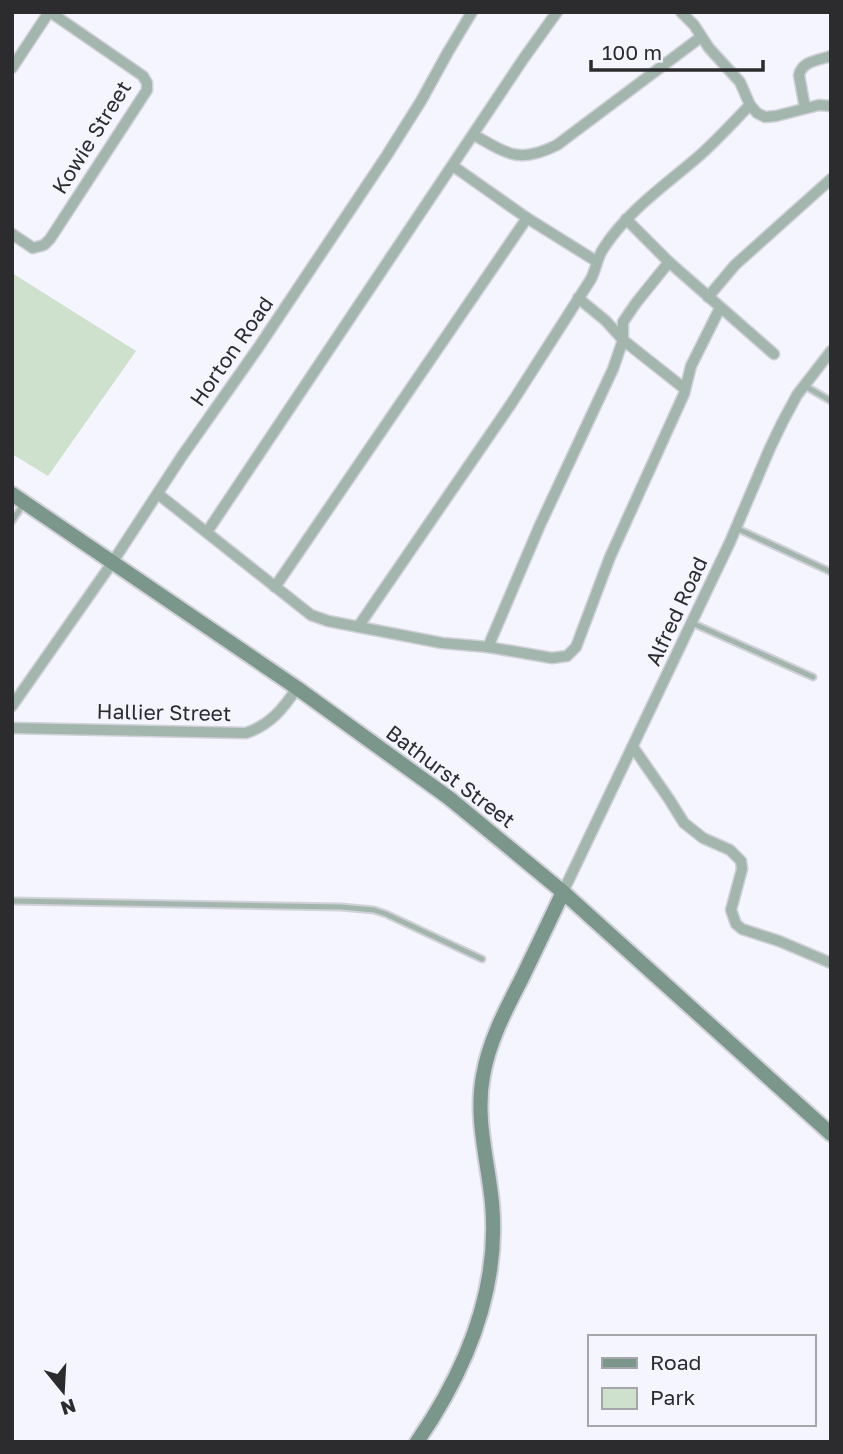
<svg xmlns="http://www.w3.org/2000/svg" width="843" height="1454" font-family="'Golos Text',sans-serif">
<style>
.green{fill:#cde1cc}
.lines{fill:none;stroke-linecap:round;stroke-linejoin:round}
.lane-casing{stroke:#d1d1da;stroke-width:9}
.street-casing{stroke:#d1d1da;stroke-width:13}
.secondary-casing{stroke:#d1d1da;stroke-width:18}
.lane{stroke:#a3b6ad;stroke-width:5}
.street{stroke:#a3b6ad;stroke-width:10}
.secondary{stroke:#7b968a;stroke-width:14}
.labels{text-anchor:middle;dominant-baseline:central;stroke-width:5;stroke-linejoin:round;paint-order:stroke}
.street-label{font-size:21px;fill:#2c2c2f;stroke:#f5f5ff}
</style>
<rect width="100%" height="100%" fill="#f5f5ff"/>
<!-- green -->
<path class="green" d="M12,273L136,351L48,476L12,454Z"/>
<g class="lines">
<!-- lane casing -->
<g class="lane-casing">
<g id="lane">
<path d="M805,386L831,401"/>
<path d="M12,521L23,505"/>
<path d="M736,528L831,572"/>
<path d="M692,623L813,677"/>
<path d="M12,901L341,907L374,910L386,914L482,959"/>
</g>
</g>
<!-- street casing -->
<g class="street-casing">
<g id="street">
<path d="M681,12L694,25L709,48L740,82L750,105L757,113L765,117L776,116L819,105L831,106"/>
<path d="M12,68L49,12"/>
<path d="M805,108L799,75C802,61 819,60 831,56"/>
<path d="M474,135C508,154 519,164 557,145L701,37"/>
<path d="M453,166L527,218L596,261"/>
<path d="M626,219L669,262L774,354"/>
<path d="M12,234L33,248L44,245L50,239L147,90V83L143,76L50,12"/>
<path d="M708,297L735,265L831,179"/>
<path d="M578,298L606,321L623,340L685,389"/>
<path d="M158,494L311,615L328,621L442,643L488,647L552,658L567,656L576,647L610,557L684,394L691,366L720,308"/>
<path d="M207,532L524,58L557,12"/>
<path d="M275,587L527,218"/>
<path d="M358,627L511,404L591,279C596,269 597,258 603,249C626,213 660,189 692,162C713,145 731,124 750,105"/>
<path d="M488,647L540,525L613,369L623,340V322L636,303L669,262"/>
<path d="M12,706L112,563L182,456L258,348L387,155L421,101L448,52L472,12"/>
<path d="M12,728L246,733C270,725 283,709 297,688"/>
<path d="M633,747L669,799L684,823L703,838L730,850L741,861L742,869L731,910L736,924L742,929L779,941L831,963"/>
<path d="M563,892L730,542L770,448L782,423L797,395L831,351"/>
</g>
</g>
<!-- secondary casing -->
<g class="secondary-casing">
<g id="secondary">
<path d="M12,494L297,688L449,798L563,892L831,1134"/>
<path d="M417,1442C465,1372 500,1289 492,1203C488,1161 475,1119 483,1076C489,1041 506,1009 522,978C536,949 550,920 563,892"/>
</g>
</g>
<!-- lane -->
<use href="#lane" class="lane"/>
<!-- street -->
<use href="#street" class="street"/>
<!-- secondary -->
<use href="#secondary" class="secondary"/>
</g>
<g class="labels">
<!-- street labels -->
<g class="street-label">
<text transform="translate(91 137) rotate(-58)">Kowie Street</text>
<text transform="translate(231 351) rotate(-55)">Horton Road</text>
<text transform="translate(676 611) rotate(-65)">Alfred Road</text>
<text transform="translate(164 712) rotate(1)">Hallier Street</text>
<text transform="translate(451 776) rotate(37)">Bathurst Street</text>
</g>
</g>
<!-- border -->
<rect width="843" height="1454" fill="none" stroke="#2c2c2f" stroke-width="28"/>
<!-- legend -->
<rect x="588" y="1335" width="228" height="91" fill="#f5f5ff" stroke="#a5a5ac" stroke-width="2"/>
<rect x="602" y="1358" width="35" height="10" fill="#7b968a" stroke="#a5a5ac" stroke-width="2"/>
<text x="650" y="1370" font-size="21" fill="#2c2c2f">Road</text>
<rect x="602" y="1388" width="35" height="21" fill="#cde1cc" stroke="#a5a5ac" stroke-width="2"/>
<text x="650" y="1405" font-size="21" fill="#2c2c2f">Park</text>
<!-- north arrow -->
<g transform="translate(63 1391) rotate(162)" stroke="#f5f5ff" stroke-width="5" paint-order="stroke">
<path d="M0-5L12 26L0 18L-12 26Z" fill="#2c2c2f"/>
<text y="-10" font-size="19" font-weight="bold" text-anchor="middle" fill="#2c2c2f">N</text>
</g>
<!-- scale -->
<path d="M591 60v10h172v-10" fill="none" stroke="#2c2c2f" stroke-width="3.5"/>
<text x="602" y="60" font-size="21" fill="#2c2c2f" stroke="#f5f5ff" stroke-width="5" paint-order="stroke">100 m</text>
</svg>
